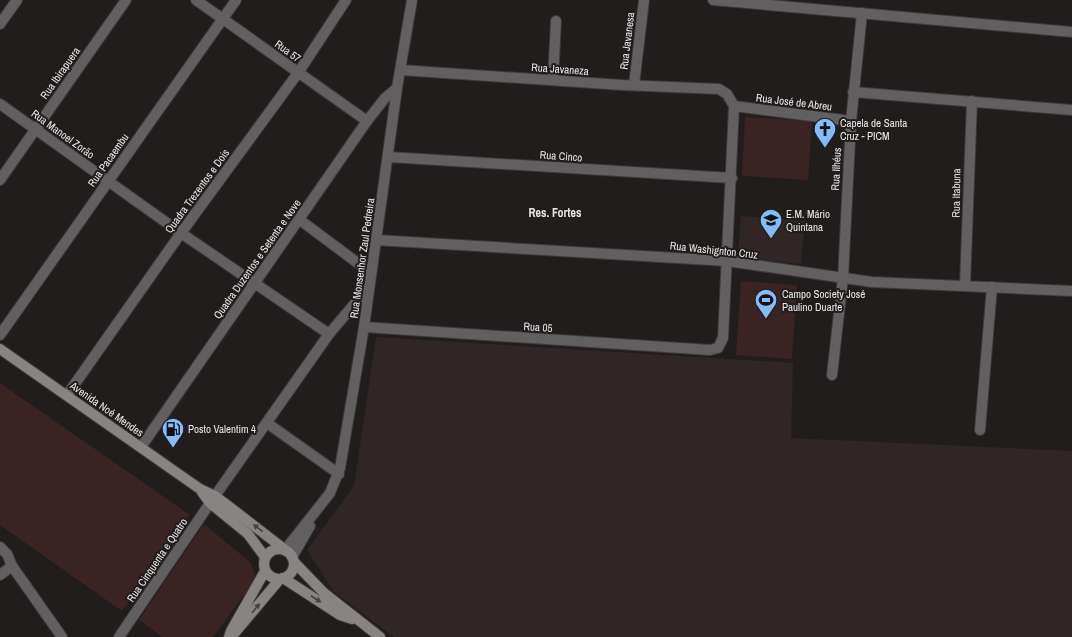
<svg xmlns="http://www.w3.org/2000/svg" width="1072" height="637" font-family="'Archivo Narrow',sans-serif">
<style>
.built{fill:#312626}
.green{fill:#392423}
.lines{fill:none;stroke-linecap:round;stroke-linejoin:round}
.street-casing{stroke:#3d3939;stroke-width:12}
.secondary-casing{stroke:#3d3939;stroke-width:12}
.street{stroke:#615f5f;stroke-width:10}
.secondary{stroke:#888484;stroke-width:10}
.oneway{fill:#454141}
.labels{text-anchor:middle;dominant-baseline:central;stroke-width:4;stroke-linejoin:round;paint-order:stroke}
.street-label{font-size:11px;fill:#e9e6e6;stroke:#211d1d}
.poi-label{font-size:11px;fill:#e9e6e6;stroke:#211d1d;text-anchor:start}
.neighbourhood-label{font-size:12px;font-weight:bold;fill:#e9e6e6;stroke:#211d1d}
</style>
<rect width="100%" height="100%" fill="#211d1d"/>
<!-- built -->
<g class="built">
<path d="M741,216L805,221L801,264L738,258Z"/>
<path d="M376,337L793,363L791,438L1072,451V637H394L334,592L307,550L354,486Z"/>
</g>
<!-- green -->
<g class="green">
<path d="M745,117L812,121L808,180L742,176Z"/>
<path d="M741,281L797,285L792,359L736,355Z"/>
<path d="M0,383L190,515L122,611L0,525Z"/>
<path d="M204,524L251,563L256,579L213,637H163L139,620Z"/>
</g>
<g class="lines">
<!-- street casing -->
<g class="street-casing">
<g id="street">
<path d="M196,0L367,121"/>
<path d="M713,0L1072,32"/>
<path d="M0,24L17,0"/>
<path d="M553,80L556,21"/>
<path d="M634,85L644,0"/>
<path d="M853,92L1072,110"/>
<path d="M0,104L181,233L329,334"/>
<path d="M734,106L851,121"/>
<path d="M389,157L732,178"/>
<path d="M0,180L126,0"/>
<path d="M300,220L371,273"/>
<path d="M376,240L727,261L872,282L1072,291"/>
<path d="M965,285L972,101"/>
<path d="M364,327L710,350L718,348L723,338L734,106L727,94L719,89L622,85L401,70"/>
<path d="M0,335L236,0"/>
<path d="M832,375L843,278L851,121L862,13"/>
<path d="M67,395L181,233L298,73L346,0"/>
<path d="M267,423L339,474"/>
<path d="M980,430L992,287"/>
<path d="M141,447L367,121L385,98L397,88"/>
<path d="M0,547L7,554L12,566L62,637"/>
<path d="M285,550L330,493L340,468L364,327L397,88L412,0"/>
<path d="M292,557L310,526"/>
<path d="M0,575L12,566"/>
<path d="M119,637L210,503L329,334L368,288"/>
</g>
</g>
<!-- secondary casing -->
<g class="secondary-casing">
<g id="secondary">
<path d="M0,349L200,489L215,496L231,508L284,549"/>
<path d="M202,492L210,503L248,534L265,557"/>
<circle cx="279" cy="564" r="15"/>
<path d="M294,562L324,593L380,637"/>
<path d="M283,578L340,615L352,619"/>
<path d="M233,635L280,579"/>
<path d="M229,637L231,631L265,571"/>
</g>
</g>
<!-- street -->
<use href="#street" class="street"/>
<!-- secondary -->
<use href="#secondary" class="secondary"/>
</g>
<!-- one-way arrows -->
<defs><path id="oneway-solid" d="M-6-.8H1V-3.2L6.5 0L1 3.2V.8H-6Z"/></defs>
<g class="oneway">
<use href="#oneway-solid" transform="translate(258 528) rotate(-142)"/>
<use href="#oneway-solid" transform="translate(316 599) rotate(33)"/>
<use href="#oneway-solid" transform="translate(256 608) rotate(-51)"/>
</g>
<!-- icons -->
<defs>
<g id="church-pin" transform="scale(1.15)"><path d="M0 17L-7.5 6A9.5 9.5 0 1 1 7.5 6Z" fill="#82bcfa" stroke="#211d1d"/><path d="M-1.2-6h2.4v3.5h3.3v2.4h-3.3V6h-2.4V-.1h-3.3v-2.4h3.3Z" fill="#111"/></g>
<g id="school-pin" transform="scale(1.15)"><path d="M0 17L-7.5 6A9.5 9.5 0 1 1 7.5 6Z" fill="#82bcfa" stroke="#211d1d"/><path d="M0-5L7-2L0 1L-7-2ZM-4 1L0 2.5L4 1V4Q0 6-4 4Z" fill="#111"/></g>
<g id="stadium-pin" transform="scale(1.15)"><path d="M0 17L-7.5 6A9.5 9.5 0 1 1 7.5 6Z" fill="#82bcfa" stroke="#211d1d"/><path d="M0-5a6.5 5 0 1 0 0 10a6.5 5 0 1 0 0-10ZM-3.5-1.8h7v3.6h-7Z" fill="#111"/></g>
<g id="fuel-pin" transform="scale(1.15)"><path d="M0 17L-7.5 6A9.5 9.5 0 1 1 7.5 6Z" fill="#82bcfa" stroke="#211d1d"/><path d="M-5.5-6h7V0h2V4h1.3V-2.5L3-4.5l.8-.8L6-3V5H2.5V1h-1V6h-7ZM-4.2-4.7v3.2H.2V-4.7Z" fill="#111"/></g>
</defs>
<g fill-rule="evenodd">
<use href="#church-pin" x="825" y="129"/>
<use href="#school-pin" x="771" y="220"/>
<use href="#stadium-pin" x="766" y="300"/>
<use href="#fuel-pin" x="173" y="429"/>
</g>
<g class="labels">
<!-- street labels -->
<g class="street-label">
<text transform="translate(627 41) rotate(-83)">Rua Javanesa</text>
<text transform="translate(288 51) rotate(36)">Rua 57</text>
<text transform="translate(560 69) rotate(4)">Rua Javaneza</text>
<text transform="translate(60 73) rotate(-55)">Rua Ibirapuera</text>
<text transform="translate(794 102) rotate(7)">Rua José de Abreu</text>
<text transform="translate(63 134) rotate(36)">Rua Manoel Zorão</text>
<text transform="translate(561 156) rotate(4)">Rua Cinco</text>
<text transform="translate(108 160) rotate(-55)">Rua Pacaembu</text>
<text transform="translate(836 169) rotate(-87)">Rua Ilhéus</text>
<text transform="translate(197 191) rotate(-54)">Quadra Trezentos e Dois</text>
<text transform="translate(956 193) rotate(-89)">Rua Itabuna</text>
<text transform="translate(714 250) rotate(6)">Rua Washignton Cruz</text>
<text transform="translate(362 258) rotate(-82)">Rua Monsenhor Zaul Pedreira</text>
<text transform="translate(257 259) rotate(-55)">Quadra Duzentos e Setenta e Nove</text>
<text transform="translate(538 327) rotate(4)">Rua 05</text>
<text transform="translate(107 409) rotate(35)">Avenida Noé Mendes</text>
<text transform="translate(157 560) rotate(-56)">Rua Cinquenta e Quatro</text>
</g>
<!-- poi labels -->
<g class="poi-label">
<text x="840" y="123">Capela de Santa<tspan x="840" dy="13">Cruz - PICM</tspan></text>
<text x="786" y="214">E.M. Mário<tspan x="786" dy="13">Quintana</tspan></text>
<text x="782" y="294">Campo Society José<tspan x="782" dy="13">Paulino Duarte</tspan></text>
<text x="188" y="429">Posto Valentim 4</text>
</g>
<!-- neighbourhood labels -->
<g class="neighbourhood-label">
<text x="555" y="213">Res. Fortes</text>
</g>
</g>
</svg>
